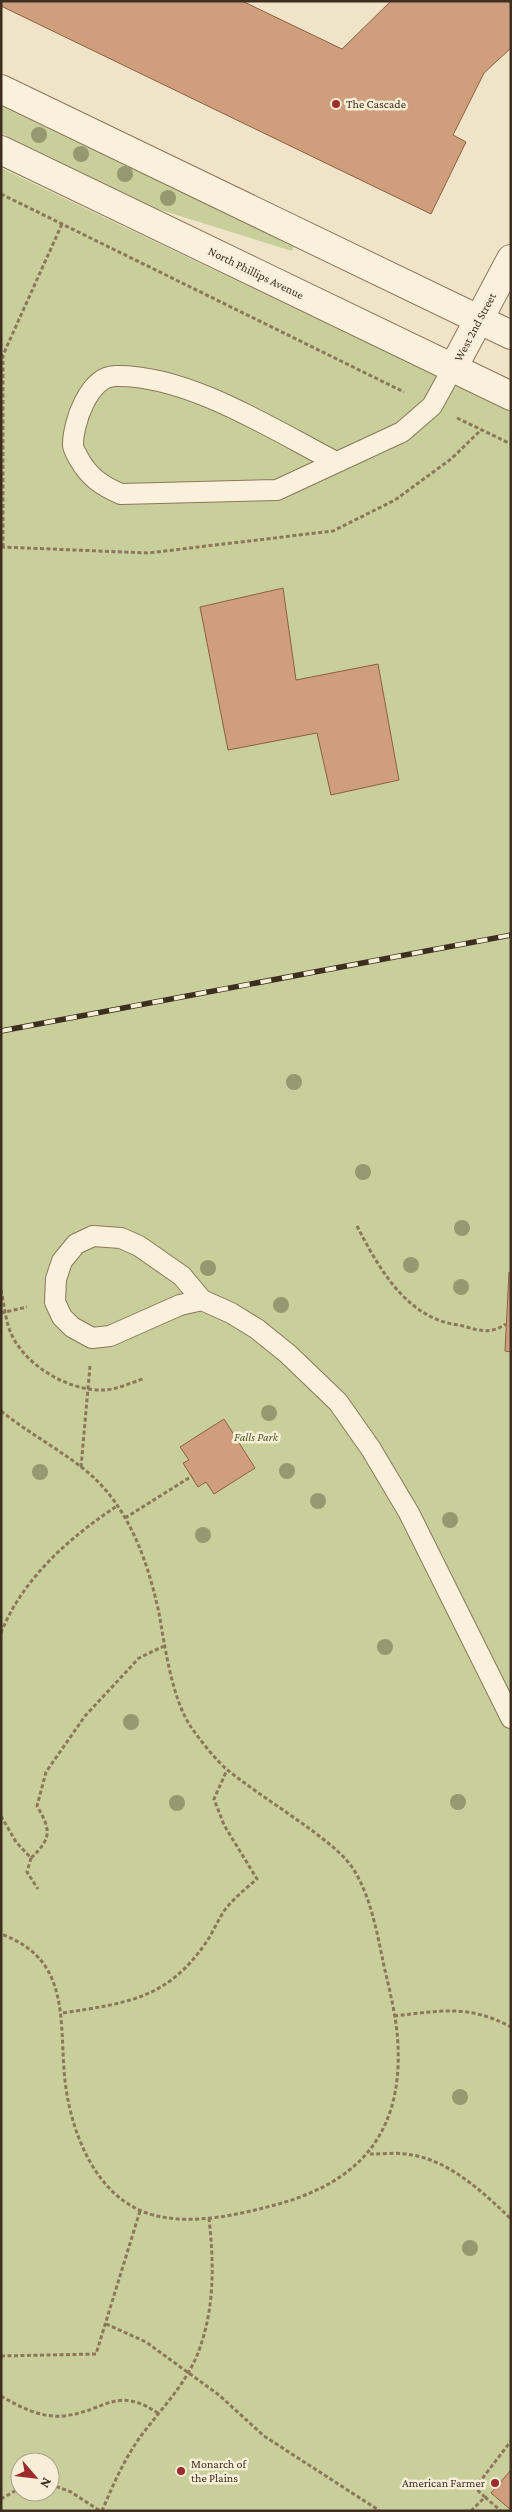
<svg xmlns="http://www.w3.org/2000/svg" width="512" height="2512" font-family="'Crimson Pro',serif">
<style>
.green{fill:#c9cf9b;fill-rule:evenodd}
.building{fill:#cf9f7d;stroke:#8d5f41}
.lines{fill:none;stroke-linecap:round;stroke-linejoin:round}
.service-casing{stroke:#8d765c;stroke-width:22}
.tertiary-casing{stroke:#8d765c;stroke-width:30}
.path{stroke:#8d765c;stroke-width:3;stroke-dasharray:4 2.5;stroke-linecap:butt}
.service{stroke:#faf1dc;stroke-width:20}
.tertiary{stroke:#faf1dc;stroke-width:28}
.rail-casing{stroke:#3d2e20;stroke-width:5.5}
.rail{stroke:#f7eed8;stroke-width:4;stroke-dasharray:11;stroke-linecap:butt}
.tree{fill:#96986f}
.poi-dot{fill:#9e2a2b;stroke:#f7eed8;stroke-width:2}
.labels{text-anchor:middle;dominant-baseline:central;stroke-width:5;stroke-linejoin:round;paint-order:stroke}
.poi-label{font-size:12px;fill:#3d2e20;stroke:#f7eed8;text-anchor:start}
.street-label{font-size:12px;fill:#3d2e20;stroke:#f7eed8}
.park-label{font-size:12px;font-style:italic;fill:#4d5a26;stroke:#f7eed8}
</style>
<rect width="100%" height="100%" fill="#f0e4c8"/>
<!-- green -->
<g class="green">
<path d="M1,106L294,246L292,251L151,207L1,133Z"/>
<path d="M1,168L511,412V2511H1ZM20,2462H50V2492H20Z"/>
</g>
<!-- building -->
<g class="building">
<path d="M1,1H242L342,49L391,1H511V48L484,73L453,135L466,142L431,214L1,6Z"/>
<path d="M283,588L296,680L378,664L399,780L331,795L317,733L228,750L200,607Z"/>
<path d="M509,1272L511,1273V1352L505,1351Z"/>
<path d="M224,1419L255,1468L214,1494L206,1482L198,1487L183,1463L189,1460L180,1447Z"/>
<path d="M511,2470V2510L491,2493Z"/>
</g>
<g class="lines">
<!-- service casing -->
<g class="service-casing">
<g id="service">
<path d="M336,462C274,430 187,374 115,376C89,377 73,422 73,445C73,449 77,455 79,459C89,477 102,486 121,494L277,490L402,432L432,406L453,368"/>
<path d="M202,1300L180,1305L110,1336L92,1338L72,1327L62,1317L55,1302L56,1279L62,1261L76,1244L93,1236L121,1238L139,1246L182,1276L202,1300L231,1313L257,1329L288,1354L338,1402L371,1449L409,1513L511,1718"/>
</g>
</g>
<!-- tertiary casing -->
<g class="tertiary-casing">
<g id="tertiary">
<path d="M1,89L511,335"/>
<path d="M1,150L511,396"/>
<path d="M453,368L511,259"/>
</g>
</g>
<!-- path -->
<g class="path">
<path d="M1,194L404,392"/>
<path d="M457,418L511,444"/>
<path d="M1,547L148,553L333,531L395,500L451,459L481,430"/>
<path d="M3,547V355L62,224"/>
<path d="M357,1226C375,1261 398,1303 436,1319C444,1323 454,1324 463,1326C480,1331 491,1334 506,1324"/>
<path d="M1,1290C4,1303 5,1318 10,1331C23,1364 67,1391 103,1390C116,1390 130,1383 143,1379"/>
<path d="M1,1313L27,1307"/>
<path d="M1,1411C26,1431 55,1447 80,1466C127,1501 147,1558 159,1613C165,1647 172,1699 191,1727C201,1741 216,1761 230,1772C257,1793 287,1812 314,1832C328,1843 342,1853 352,1867C371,1896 377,1933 384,1966C390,1992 397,2019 398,2046C402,2139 354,2186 267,2207C232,2216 193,2224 157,2216C95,2202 68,2128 64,2070C60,2012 67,1958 1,1934"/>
<path d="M81,1467L90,1366"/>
<path d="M125,1518L192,1476"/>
<path d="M1,1633C22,1579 70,1537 117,1506"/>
<path d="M1,1816L16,1842L31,1858L27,1872L38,1889"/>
<path d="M31,1858C52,1838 51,1830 37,1806L46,1772L85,1716L139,1658L164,1646"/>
<path d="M63,2013C125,2003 166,2000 205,1944C212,1934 217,1922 224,1911C233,1899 245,1889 257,1879L224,1825L214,1799L227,1770"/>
<path d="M394,2016C440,2011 468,2004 511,2027"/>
<path d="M370,2154C383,2154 399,2152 412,2155C450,2161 484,2193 511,2219"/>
<path d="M106,2324L146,2342L219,2395L264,2436L380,2511"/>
<path d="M1,2356L96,2354L140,2211"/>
<path d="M1,2396C20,2407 41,2418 63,2416C105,2412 116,2384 159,2414"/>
<path d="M50,2484L71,2492L100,2511"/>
<path d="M485,2497L501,2511"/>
<path d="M1,2499L20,2488"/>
<path d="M102,2511C112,2487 123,2462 138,2440C158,2412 185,2386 198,2353C215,2308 214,2265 209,2218"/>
<path d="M471,2511L485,2497L475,2488L511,2441"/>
</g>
<!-- service -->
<use href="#service" class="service"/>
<!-- tertiary -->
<use href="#tertiary" class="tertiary"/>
<!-- rail casing -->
<g class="rail-casing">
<path id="rail" d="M1,1031L511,935"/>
</g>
<!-- rail -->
<use href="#rail" class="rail"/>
</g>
<!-- trees -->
<g class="tree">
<circle cx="39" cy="135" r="8"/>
<circle cx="81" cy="154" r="8"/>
<circle cx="125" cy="174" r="8"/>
<circle cx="168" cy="198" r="8"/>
<circle cx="294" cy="1082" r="8"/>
<circle cx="363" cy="1172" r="8"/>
<circle cx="462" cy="1228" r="8"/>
<circle cx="411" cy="1265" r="8"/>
<circle cx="208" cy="1268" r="8"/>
<circle cx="461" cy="1287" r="8"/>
<circle cx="281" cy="1305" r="8"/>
<circle cx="269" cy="1413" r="8"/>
<circle cx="287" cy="1471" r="8"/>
<circle cx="40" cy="1472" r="8"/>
<circle cx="318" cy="1501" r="8"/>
<circle cx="450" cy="1520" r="8"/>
<circle cx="203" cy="1535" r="8"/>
<circle cx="385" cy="1647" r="8"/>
<circle cx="131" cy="1722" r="8"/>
<circle cx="458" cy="1802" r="8"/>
<circle cx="177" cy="1803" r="8"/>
<circle cx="460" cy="2097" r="8"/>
<circle cx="470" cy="2248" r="8"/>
</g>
<!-- markers -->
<g class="poi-dot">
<circle cx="336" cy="104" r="5"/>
<circle cx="181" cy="2471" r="5"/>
<circle cx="495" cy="2483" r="5"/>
</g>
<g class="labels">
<!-- poi labels -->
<g class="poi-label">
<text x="346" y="104">The Cascade</text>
<text x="191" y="2464">Monarch of<tspan x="191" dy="14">the Plains</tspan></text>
<text x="485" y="2483" text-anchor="end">American Farmer</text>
</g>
<!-- street labels -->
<g class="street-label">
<text transform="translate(256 273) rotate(26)">North Phillips Avenue</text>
<text transform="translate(475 327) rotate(-62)">West 2nd Street</text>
</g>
<!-- park labels -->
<g class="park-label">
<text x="256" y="1437">Falls Park</text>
</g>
</g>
<!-- border -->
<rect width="512" height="2512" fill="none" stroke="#3d2e20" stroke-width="5"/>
<!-- north arrow -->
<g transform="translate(35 2477) rotate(118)"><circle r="24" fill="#f7eed8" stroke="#ada18e"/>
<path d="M0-4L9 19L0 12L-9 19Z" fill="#9e2a2b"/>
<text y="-8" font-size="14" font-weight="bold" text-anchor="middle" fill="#3d2e20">N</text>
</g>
</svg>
